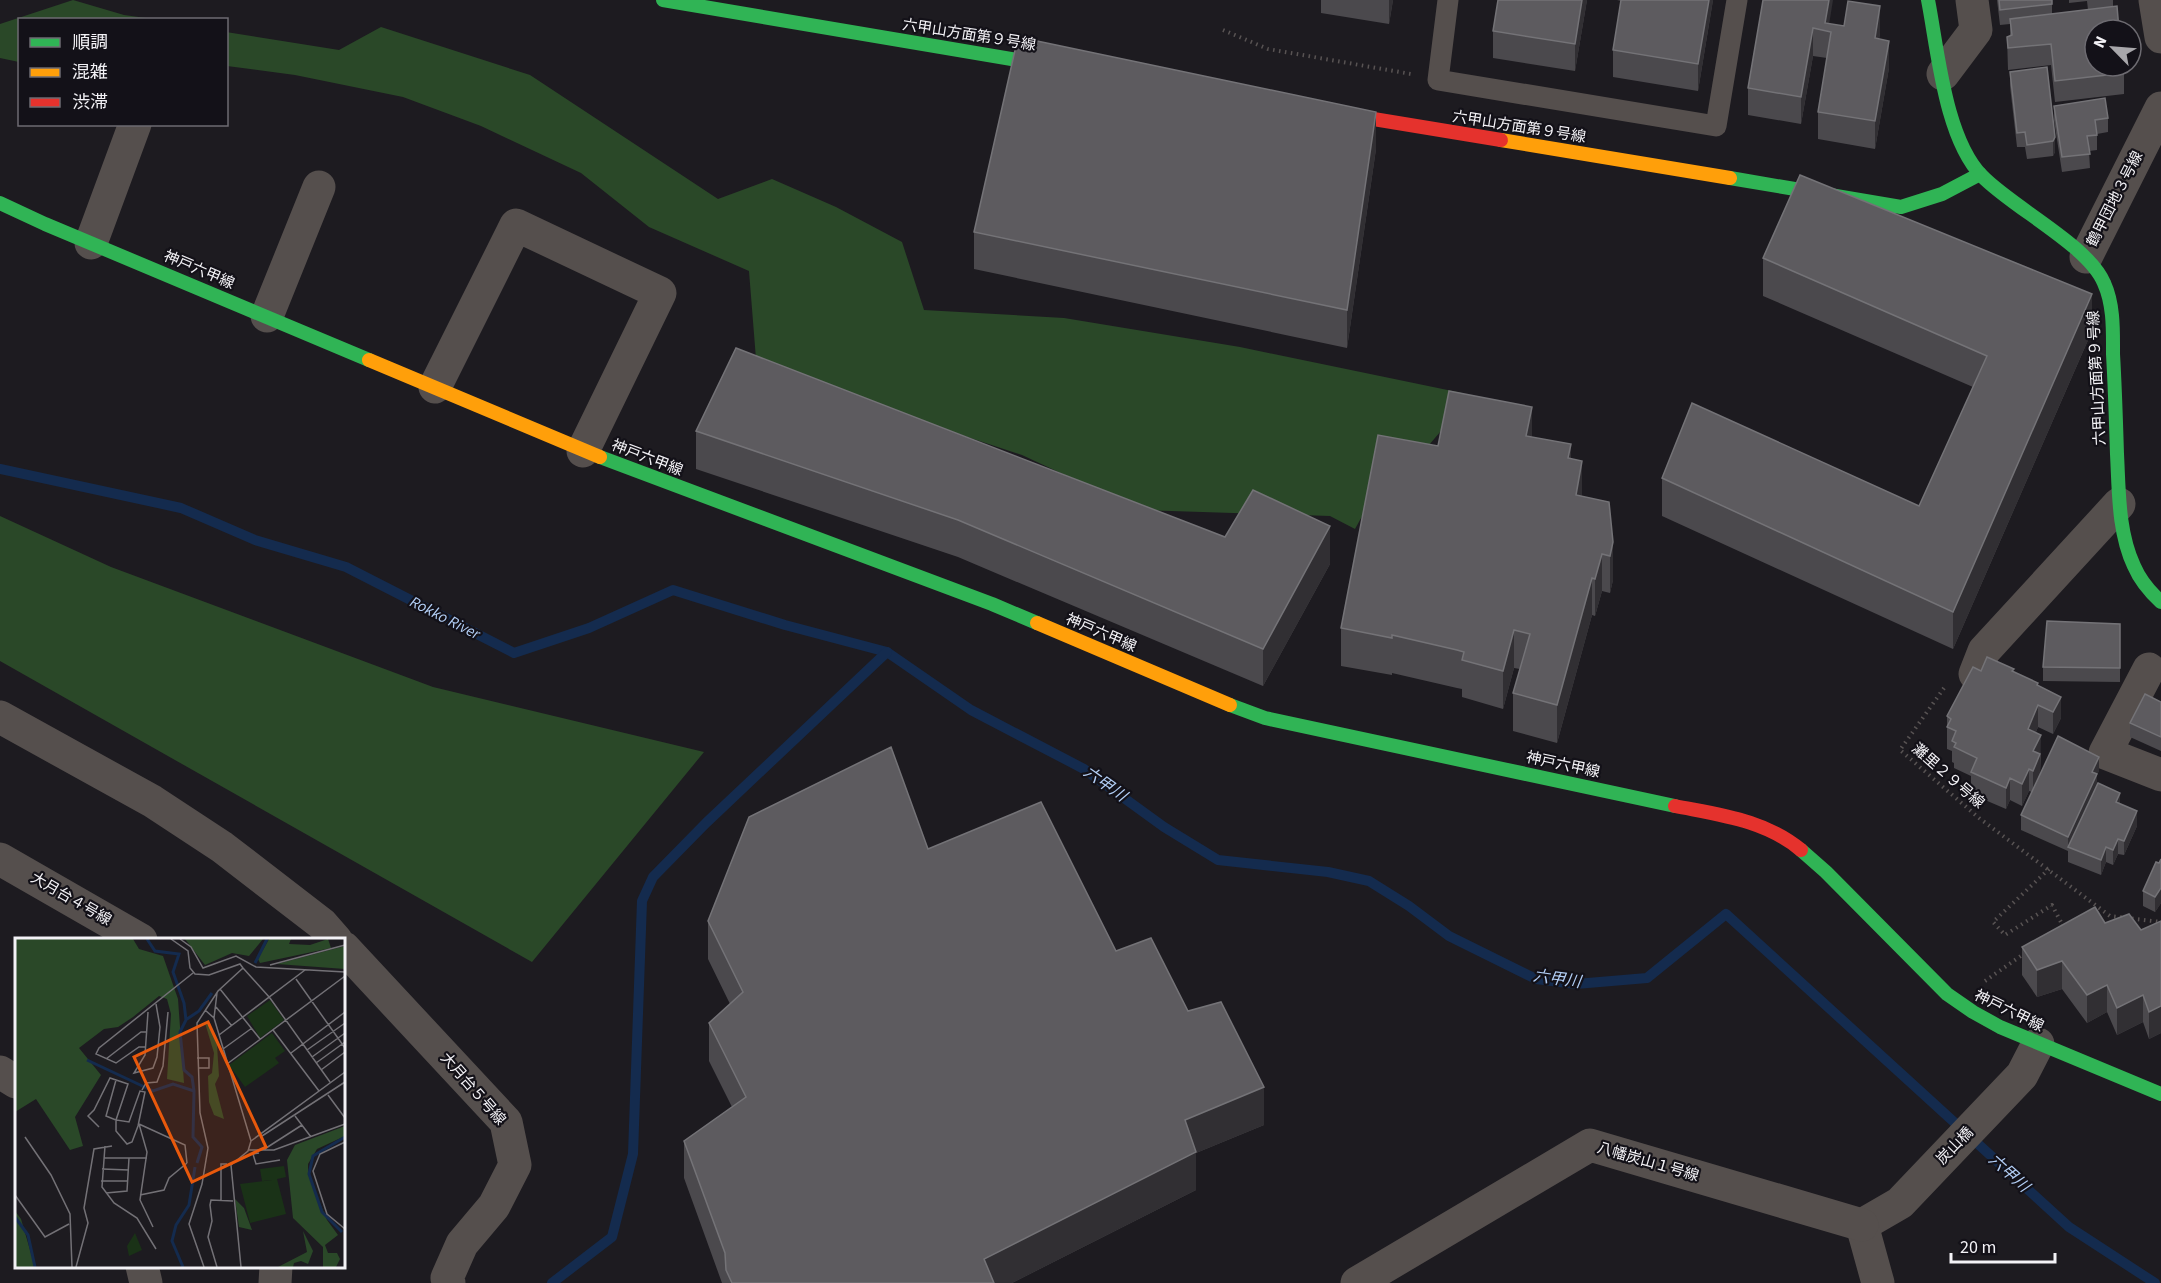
<svg xmlns="http://www.w3.org/2000/svg" width="2161" height="1283" font-family="'Source Sans 3','Noto Sans JP',sans-serif">
<style>
.forest{fill:#2a4828}
.lines{fill:none;stroke-linecap:round;stroke-linejoin:round}
.stream{stroke:#142b4e;stroke-width:10}
.path{stroke:#585353;stroke-width:4;stroke-dasharray:1.5 4.5;stroke-linecap:butt}
.lane{stroke:#554f4d;stroke-width:21}
.street{stroke:#554f4d;stroke-width:33}
.fast{stroke:#30b455;stroke-width:14}
.slow{stroke:#ff9f0a;stroke-width:14}
.jam{stroke:#e5322d;stroke-width:14}
.wall{fill:#4b494d}
.shaded-wall{fill:#312f33}
.building{fill:#5d5b5f;stroke:#747377;stroke-width:1.5}
.labels{text-anchor:middle;dominant-baseline:central;stroke-width:4.5;stroke-linejoin:round;paint-order:stroke}
.street-label{font-size:15px;fill:#f3f2f6;stroke:#131118}
.water-label{font-size:16px;font-style:italic;fill:#b2cef5;stroke:#131118}
.inset-river{fill:none;stroke:#142b4e;stroke-width:3}
.inset-road{fill:none;stroke:#737176;stroke-width:1.5}
.view{fill:#e8590c;fill-opacity:0.15;stroke:#e8590c;stroke-width:3}
.inset-edge{fill:none;stroke:#f3f2f6;stroke-width:3}
</style>
<rect width="100%" height="100%" fill="#1d1b20"/>
<!-- forest -->
<g class="forest">
<path d="M73,0L124,15L153,19L20,20L19,62L0,58V24Z"/>
<path d="M381,27L530,75L718,199L772,179L836,207L902,242L924,310L1064,318L1240,347L1462,393L1484,421L1446,425L1429,445L1371,500L1355,529L1330,516L1140,510L1022,455L880,408L756,359L749,271L649,227L581,173L481,126L403,97L295,75L227,66L226,32L339,50Z"/>
<path d="M0,516L111,567L433,687L704,752L532,962L0,661Z"/>
</g>
<g class="lines">
<!-- stream -->
<g class="stream">
<path d="M0,469L181,508L255,540L346,567L514,653L589,628L673,590L785,625L887,652L971,710L1084,769L1164,827L1218,860L1328,872L1369,881L1409,906L1449,936L1536,979L1576,984L1647,978L1726,914L2069,1227L2155,1283"/>
<path d="M552,1283L612,1237L633,1154L642,901L653,877L706,823L887,652"/>
</g>
<!-- path -->
<g class="path">
<path d="M1223,30L1268,49L1411,74"/>
<path d="M1944,688L1900,750L1979,818L2110,916L2161,922"/>
<path d="M2049,869L1993,922L2005,935L2052,905L2063,926L2061,928"/>
<path d="M1985,981L2025,953"/>
</g>
<!-- lane -->
<path class="lane" d="M1448,0L1438,80L1716,126L1737,0"/>
<!-- street -->
<g class="street">
<path d="M2155,0L2161,37"/>
<path d="M1943,74L1976,30L1972,0"/>
<path d="M91,243L135,124"/>
<path d="M2086,257L2161,108"/>
<path d="M267,316L319,187"/>
<path d="M435,387L516,225L660,293L583,451"/>
<path d="M2149,669L2105,753L2161,775"/>
<path d="M1975,674L1984,651L2119,504"/>
<path d="M0,717L152,801L222,847L322,924L336,940"/>
<path d="M0,859L141,940"/>
<path d="M344,948L506,1122L515,1165L494,1206L462,1244L447,1278L449,1283"/>
<path d="M0,1072L16,1082"/>
<path d="M1862,1225L1900,1203L2022,1075L2038,1044"/>
<path d="M1862,1225L1878,1283"/>
<path d="M142,1266L146,1283"/>
<path d="M275,1283L276,1266"/>
<path d="M1357,1283L1590,1145L1862,1225"/>
</g>
<!-- fast -->
<g class="fast">
<path d="M663,0L1058,67"/>
<path d="M1928,0C1938,51 1945,138 1982,176C2013,208 2088,245 2104,283C2114,305 2113,331 2113,354C2115,388 2116,421 2117,454C2119,491 2118,532 2134,566C2140,580 2150,592 2161,602"/>
<path d="M1730,178L1901,207L1942,194L1980,174"/>
<path d="M0,203L45,224L369,360"/>
<path d="M600,457L992,604L1037,623"/>
<path d="M1230,705L1265,718L1675,806"/>
<path d="M1801,850L1826,872L1947,994L1973,1012L2000,1027L2161,1094"/>
</g>
<!-- slow -->
<g class="slow">
<path d="M1501,140L1730,178"/>
<path d="M369,360L600,457"/>
<path d="M1037,623L1230,705"/>
</g>
<!-- jam -->
<g class="jam">
<path d="M1331,112L1501,140"/>
<path d="M1675,806C1720,815 1765,820 1801,850"/>
</g>
</g>
<!-- wall -->
<g class="wall">
<path d="M1321,0H1393L1389,24L1321,13Z"/>
<path d="M1498,0H1587L1575,71L1493,58V31Z"/>
<path d="M1617,0H1713L1698,91L1613,77V50L1621,1Z"/>
<path d="M1763,0L1829,24L1880,33L1879,39L1889,68L1875,149L1818,139V112L1827,58L1813,56L1801,124L1748,115V88Z"/>
<path d="M1997,0H2052V14L2088,10L2087,1L2069,3V0H2113V7L2124,73V94L2055,102L2051,65L2008,70L2007,37L2010,36V24L2000,25Z"/>
<path d="M2047,67L2055,152L2053,156L2027,159L2025,147H2017L2010,86V72Z"/>
<path d="M2054,106L2108,118V132L2097,134V150L2089,151L2090,168L2062,172L2054,120Z"/>
<path d="M1376,149L1347,348L974,269V232Z"/>
<path d="M1763,258L2092,331L1953,649L1662,516V478L1919,506L1973,387L1763,296Z"/>
<path d="M696,431L1330,564L1263,686L958,557L696,469Z"/>
<path d="M1532,437L1571,459L1582,497L1609,502L1613,580L1610,593L1602,591L1595,616L1592,615L1557,743L1513,731V693L1520,669L1514,668L1503,709L1462,697V689L1457,688L1392,673V675L1341,666V628L1438,446Z"/>
<path d="M2120,624V682L2043,681V667Z"/>
<path d="M1981,671L2014,672L2038,685L2061,718L2053,734L2038,727L2036,732L2041,756L2040,773L2099,771L2097,774V784L2120,804L2137,826L2124,855L2118,854L2113,865L2106,862L2101,875L2068,862V851L2021,830V815L2032,792L2029,791L2022,806L2010,800L2006,809L1971,794V776L1954,768V763L1952,762V751L1947,749V716Z"/>
<path d="M2161,702V751L2130,737V723Z"/>
<path d="M928,849L1116,951L1188,1011L1264,1125L1196,1153V1190L1012,1283H722L684,1178V1141L732,1107L709,1061V1023L730,1004L708,959V921Z"/>
<path d="M2161,859V903L2155,912L2143,906V891Z"/>
<path d="M2161,921V1033L2149,1039L2143,1022L2117,1035L2107,1012L2087,1023L2062,989L2037,997L2022,975V947L2105,923L2141,930Z"/>
</g>
<!-- shaded-wall -->
<g class="shaded-wall">
<path d="M1389,0H1393L1389,24Z"/>
<path d="M1582,0H1587L1575,71V44Z"/>
<path d="M1709,0H1713L1698,91V64Z"/>
<path d="M1829,0H1833L1828,31L1825,23Z"/>
<path d="M1880,6V33L1875,66V38Z"/>
<path d="M1813,28V56L1801,124V97Z"/>
<path d="M1889,41V68L1875,149V121Z"/>
<path d="M1376,112V149L1347,348V310Z"/>
<path d="M2055,137V152L2053,156V141Z"/>
<path d="M2092,294V331L1953,649V612Z"/>
<path d="M1532,407V445L1526,436Z"/>
<path d="M1571,444V482L1568,458Z"/>
<path d="M1582,461V498L1576,495Z"/>
<path d="M1330,526V564L1263,686V649Z"/>
<path d="M1613,542V580L1610,593V556Z"/>
<path d="M1602,554V591L1595,616V579Z"/>
<path d="M1592,578V615L1557,743V705Z"/>
<path d="M1514,630V668L1503,709V671Z"/>
<path d="M2061,697V718L2053,734V712Z"/>
<path d="M2038,705V727L2028,750V729Z"/>
<path d="M2041,735L2040,775L2033,792V751Z"/>
<path d="M2099,757V771L2092,786V772Z"/>
<path d="M2029,769V791L2022,806V784Z"/>
<path d="M2097,774V789L2068,847V851V837Z"/>
<path d="M2010,778V800L2006,809V788Z"/>
<path d="M2120,793V807L2116,802Z"/>
<path d="M2137,811V826L2124,855V841Z"/>
<path d="M2118,839V854L2113,865V850Z"/>
<path d="M2106,847V862L2101,875V860Z"/>
<path d="M2161,888V903L2155,912V897Z"/>
<path d="M2062,961V989L2037,997V970Z"/>
<path d="M2107,985V1012L2087,1023V995Z"/>
<path d="M2143,995V1022L2117,1035V1008Z"/>
<path d="M2161,1006V1033L2149,1039V1012Z"/>
<path d="M1264,1087V1125L1196,1153V1190L1012,1283H984V1259L1185,1120Z"/>
</g>
<!-- building -->
<g class="building">
<path d="M1498,0H1582L1575,44L1493,31Z"/>
<path d="M1621,0H1709L1698,64L1613,50Z"/>
<path d="M1763,0H1829L1825,23L1844,26L1848,1L1880,6L1875,38L1889,41L1875,121L1818,112L1831,32L1813,28L1801,97L1748,88Z"/>
<path d="M1999,0H2052V4L2000,10Z"/>
<path d="M2117,6L2119,30H2095V66H2123L2124,73L2055,81L2051,44L2008,48L2007,37L2012,35L2010,19Z"/>
<path d="M1018,37L1376,112L1347,310L974,232Z"/>
<path d="M2047,67L2055,137L2053,141L2027,145L2025,132L2017,133L2010,72Z"/>
<path d="M2105,98L2108,118L2095,120L2097,135L2087,136L2090,154L2062,157L2054,106Z"/>
<path d="M1800,175L2092,294L1953,612L1662,478L1692,403L1919,506L1987,356L1763,258Z"/>
<path d="M736,348L1225,537L1253,490L1330,526L1263,649L958,520L696,431Z"/>
<path d="M1449,391L1532,407L1526,436L1571,444L1568,458L1582,461L1576,495L1609,502L1613,542L1610,556L1602,554L1595,579L1592,578L1557,705L1513,693L1530,634L1514,630L1503,671L1462,660L1464,652L1457,650L1392,635V638L1341,628L1378,435L1438,446Z"/>
<path d="M2047,621L2120,624V668L2043,667Z"/>
<path d="M1987,657L2014,669L2012,671L2038,683L2037,685L2061,697L2053,712L2038,705L2028,729L2041,735L2033,751L2040,754L2033,771L2029,769L2022,784L2010,778L2006,788L1971,772L1977,758L1954,747L1956,743L1952,741L1956,731L1947,727L1951,719L1947,716L1973,667L1981,671Z"/>
<path d="M2145,694L2161,702V737L2130,723Z"/>
<path d="M2058,736L2099,757L2092,772L2097,774L2068,837L2021,815Z"/>
<path d="M891,747L928,849L1041,802L1116,951L1151,938L1188,1011L1221,1002L1264,1087L1185,1120L1196,1152L984,1259L994,1283H732L726,1270L725,1253L684,1141L746,1097L709,1023L743,992L708,921L749,817Z"/>
<path d="M2098,783L2120,793L2116,802L2137,811L2124,841L2118,839L2113,850L2106,847L2101,860L2068,847Z"/>
<path d="M2161,859V888L2155,897L2143,891L2156,862L2159,863Z"/>
<path d="M2095,907L2105,923L2129,914L2141,930L2161,921V1006L2149,1012L2143,995L2117,1008L2107,985L2087,995L2062,961L2037,970L2022,947Z"/>
</g>
<g class="labels">
<!-- street labels -->
<g class="street-label">
<text transform="translate(969 35) rotate(9)">六甲山方面第９号線</text>
<text transform="translate(1519 127) rotate(9)">六甲山方面第９号線</text>
<text transform="translate(2115 199) rotate(-63)">鶴甲団地３号線</text>
<text transform="translate(199 270) rotate(23)">神戸六甲線</text>
<text transform="translate(2097 378) rotate(-93)">六甲山方面第９号線</text>
<text transform="translate(647 458) rotate(21)">神戸六甲線</text>
<text transform="translate(1101 633) rotate(23)">神戸六甲線</text>
<text transform="translate(1563 765) rotate(12)">神戸六甲線</text>
<text transform="translate(1948 776) rotate(41)">灘里２９号線</text>
<text transform="translate(71 899) rotate(30)">大月台４号線</text>
<text transform="translate(2009 1011) rotate(26)">神戸六甲線</text>
<text transform="translate(473 1089) rotate(49)">大月台５号線</text>
<text transform="translate(1955 1146) rotate(-46)">炭山橋</text>
<text transform="translate(1648 1162) rotate(16)">八幡炭山１号線</text>
</g>
<!-- water labels -->
<g class="water-label">
<text transform="translate(445 618) rotate(27)">Rokko River</text>
<text transform="translate(1105 784) rotate(35)">六甲川</text>
<text transform="translate(1557 979) rotate(8)">六甲川</text>
<text transform="translate(2009 1173) rotate(42)">六甲川</text>
</g>
</g>
<!-- overview -->
<g transform="translate(15 938)">
<rect width="330" height="330" fill="#1d1b20"/>
<path d="M255,62L269,82L245,100L232,78ZM257,95L270,113L260,120L264,125L230,149L214,127ZM269,228L271,239L262,241L271,276L235,285L225,246L257,242L247,243L245,231ZM120,295L127,312L114,318L112,308Z" fill="#1a3217"/>
<path d="M0,1H118L124,11L148,18L163,61L169,145L152,141L156,76L152,61L144,58L118,79L103,89L89,91L64,110L86,137L60,179L68,208L55,212L21,161L0,174ZM170,1H248L234,18L217,15L190,27ZM254,1H276L274,6L295,7L313,1L316,10L245,25L243,21ZM330,8V31L262,26ZM190,85L195,88L202,107L204,138L200,146L209,181L199,177L194,164L193,138L197,135L199,115ZM330,188V198L302,211L293,226V236L312,282L323,297L310,307L313,315H322L325,321L321,329H308V309L278,280L272,222L280,207ZM220,261L229,270L237,292L224,289ZM0,273L6,281L20,329H0ZM288,293L298,313L293,326L286,323L279,325L278,329H263L292,314Z" fill="#2a4828"/>
<path class="inset-river" d="M132,1L140,13L164,16L158,34L169,65L171,82L165,94L169,132L177,139L179,153L178,199L187,209L182,225M240,25L252,1M172,81L184,73L197,55M72,122L138,153L158,146L179,153M0,279L13,297L20,329M327,294L307,274L294,236L298,218L330,199M168,329L157,303L161,287L174,267L180,229"/>
<path class="inset-road" d="M156,1L173,13L175,30L180,36L194,37L225,26L228,30M165,1L176,9L188,30L221,18L241,29L330,34M255,27L330,7M228,30L255,60L315,144M281,41L330,110M205,51L245,101M201,69L217,88M190,72L199,80L236,203L233,213L216,227L226,329M133,74L130,117L119,135L138,130L142,119L145,89L141,66M199,80L202,55M258,92L304,153M204,97L290,32M131,109H124L101,125L81,116L84,110L178,35M208,111L237,90M292,112L330,85M276,115L330,74M297,119L330,95M182,120H194V130H183M91,121L126,94H132M301,125L330,104M212,126L330,38M306,132L330,114M127,152L131,145L142,144L148,128L153,74M313,157L330,180M280,178L296,199M124,186L132,214L125,262L138,289M124,186L170,207L172,225M84,189L73,178L79,172L95,140L113,146L101,182L114,184L125,153L130,154L123,188L117,204L112,206L101,193V182L91,178L101,142M247,198L330,144M10,199L36,237L55,276L57,329M236,203L330,134M330,204L305,216L298,233L312,276L330,291M90,208L87,249L99,265L122,280L141,311M234,212H259L330,186M248,212L287,187M244,215L238,216L241,226L265,222M89,220H132M87,231L114,232M86,243H113M91,255L112,253L114,220M0,257L30,299L54,286M125,257L149,252L154,240L172,225M206,262V226H212M61,329L73,285L69,270L79,211L97,208M189,329L174,286L187,246L193,210L185,175L182,85L203,53L228,30M202,329L193,299L197,283L195,267L196,262L218,263"/>
<path class="view" d="M193,84L251,209L177,244L119,119Z"/>
<rect width="330" height="330" class="inset-edge"/>
</g>
<!-- legend -->
<rect x="18" y="18" width="210" height="108" fill="#131118" stroke="#6d6b71" stroke-width="1.5"/>
<rect x="30" y="38" width="30" height="9" fill="#30b455" stroke="#6d6b71" stroke-width="1.5"/>
<text x="72" y="48" font-size="18" fill="#f3f2f6">順調</text>
<rect x="30" y="68" width="30" height="9" fill="#ff9f0a" stroke="#6d6b71" stroke-width="1.5"/>
<text x="72" y="78" font-size="18" fill="#f3f2f6">混雑</text>
<rect x="30" y="98" width="30" height="9" fill="#e5322d" stroke="#6d6b71" stroke-width="1.5"/>
<text x="72" y="108" font-size="18" fill="#f3f2f6">渋滞</text>
<!-- north arrow -->
<g transform="translate(2113 48) rotate(295)"><circle r="28" fill="#131118" stroke="#6d6b71" stroke-width="1.5"/>
<path d="M0-4.5L10 22L0 15L-10 22Z" fill="#a8a7ab"/>
<text y="-9" font-size="16" font-weight="bold" text-anchor="middle" fill="#f3f2f6">N</text>
</g>
<!-- scale -->
<path d="M1951 1253v9h104v-9" fill="none" stroke="#f3f2f6" stroke-width="3"/>
<text x="1960" y="1253" font-size="18" fill="#f3f2f6" stroke="#131118" stroke-width="4.5" paint-order="stroke">20 m</text>
</svg>
